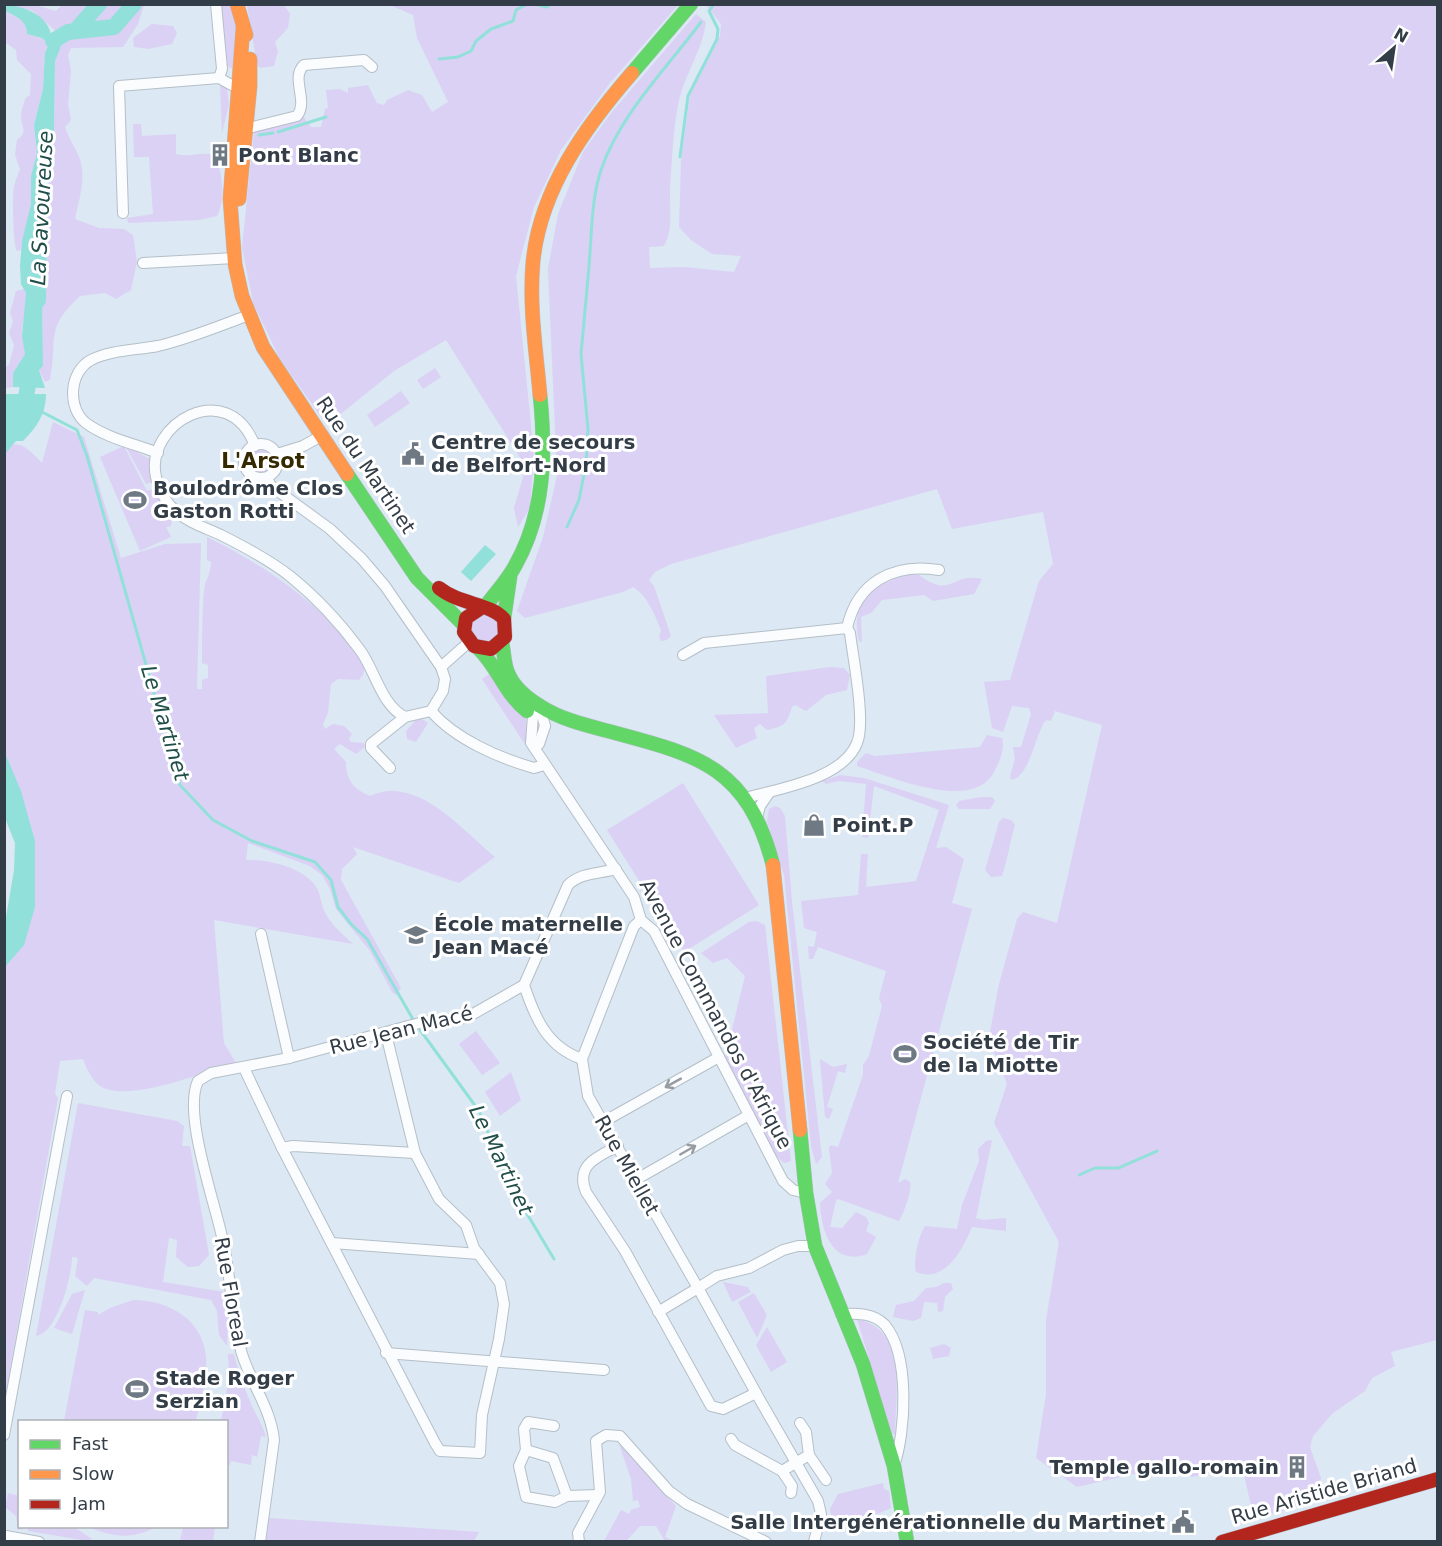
<svg xmlns="http://www.w3.org/2000/svg" width="1442" height="1546" font-family="'DejaVu Sans',sans-serif">
<style>
.green{fill:#dbd1f5}
.water{fill:#92e0da}
.lines{fill:none;stroke-linecap:round;stroke-linejoin:round}
.stream{stroke:#92e0da;stroke-width:3}
.river{stroke:#92e0da;stroke-width:16}
.street-casing{stroke:#b4bfc8;stroke-width:12}
.fast-casing{stroke:#b4bfc8;stroke-width:15}
.slow-casing{stroke:#b4bfc8;stroke-width:15}
.jam-casing{stroke:#b4bfc8;stroke-width:15}
.street{stroke:#fafcfd;stroke-width:10}
.fast{stroke:#63d668;stroke-width:14}
.slow{stroke:#ff974d;stroke-width:14}
.jam{stroke:#b3261e;stroke-width:14}
.oneway{stroke:#969ca2}
.labels{text-anchor:middle;dominant-baseline:central;stroke-width:6;stroke-linejoin:round;paint-order:stroke}
.poi-label{font-size:20px;font-weight:bold;fill:#333d47;stroke:#fff;text-anchor:start}
.street-label{font-size:20px;fill:#333d47;stroke:#fff}
.water-label{font-size:21px;font-style:italic;fill:#204f4a;stroke:#fff}
.neighbourhood-label{font-size:21px;font-weight:bold;fill:#342900;stroke:#fff}
</style>
<rect width="100%" height="100%" fill="#dce8f3"/>
<!-- green -->
<g class="green">
<path d="M7,5H35L56,11L62,5H144L138,24L123,47L71,48L68,55L71,71L68,104L71,120L65,127C69,139 75,147 79,157C87,177 79,199 75,219L99,228L124,229L133,235L137,262L131,290L116,299L105,293L80,296C44,329 58,339 50,380L45,382L39,370L43,365C43,337 41,312 44,283L30,274L32,239L44,223L54,130L55,61L62,30L59,34L33,11Z"/>
<path d="M221,5H230L238,34L236,70L227,66Z"/>
<path d="M247,5H284L290,14L288,28L275,42L278,51L274,66L260,68L257,65Z"/>
<path d="M382,5H678L610,83L561,150L534,207L516,276L534,455L530,508L518,527L514,508L526,467L446,340L394,371L337,417L335,415L324,421L280,359L253,303L242,247L254,132L303,116L311,127H321L325,109L328,108L326,90L340,89L348,93V88L368,85L377,103L384,105L387,100L408,90L422,95L432,112L448,102L417,38L413,15L392,6Z"/>
<path d="M706,5H1437V1340L1391,1352L1395,1366L1372,1378L1365,1391L1333,1413L1313,1436L1310,1447L1321,1478V1484L1310,1497L1311,1503L1254,1519L1242,1466L1192,1477L1172,1465L1077,1487L1036,1458L1046,1394V1320L1059,1242L994,1123L1007,1084L995,1054L987,1048L999,984L1017,919L1023,912L1057,923L1102,725L1055,711L1051,721L1046,720C1035,734 1030,777 1011,780L1010,776L1015,759L1013,747H1021L1031,714L1029,708L1012,706L1003,732L992,728L984,682L1010,680L1039,581L1053,564L1043,512L952,529L937,489L671,564L655,572L649,580L654,586L671,636L667,640L661,641L659,637L661,630C654,614 648,596 633,587L623,592L525,618L517,611L543,537L557,476L548,269L558,214L583,152L611,113L696,14L706,22C702,52 684,75 678,105C673,131 672,161 670,188C669,208 674,227 664,246L649,247L650,268L684,267L734,272L741,256L712,254L691,240L679,227L681,161L690,95L720,36L721,24Z"/>
<path d="M5,11C16,17 27,20 27,34L42,38L49,44L45,53L43,89L34,125L37,153L31,204L21,250L17,251C13,245 12,196 14,187C15,181 18,175 20,169L15,155L17,140C29,132 21,127 21,116C21,110 24,105 25,99L30,95L31,74L17,60L16,50L5,42Z"/>
<path d="M152,24L173,26L177,33L172,44L148,49L134,47L133,38Z"/>
<path d="M220,84L227,88L229,105L222,133Z"/>
<path d="M133,124H141L142,136L176,134V154C192,158 203,150 216,156C222,173 226,200 217,216L199,220L128,223L127,218L153,214L149,157H134Z"/>
<path d="M24,289C31,302 22,319 22,334C23,340 25,346 25,354L13,373V387L6,388L4,368L9,365L14,345L9,333L13,321L10,313L16,291Z"/>
<path d="M435,368L441,377L423,389L417,380Z"/>
<path d="M401,391L410,403L375,427L367,415Z"/>
<path d="M53,422L84,437L121,558L165,544L201,543L197,689H202V680L208,678V665L202,663C202,639 202,614 204,590C205,580 211,574 211,562L207,560V537C268,567 329,608 365,666L363,675L359,680L338,679L331,684L328,713L323,724L325,729L333,724L344,726L352,734L349,739L351,742L364,743L365,747L356,754L340,744L334,749L346,762C346,780 353,789 370,796C417,774 462,830 495,857L459,883L353,847L357,854L342,869L341,880L401,988L396,995L392,992L370,951L336,909L330,889L322,875L310,866L248,843L246,860C268,859 307,868 318,890C320,895 321,902 323,908C329,923 341,933 353,944L214,920L224,1043L236,1063C205,1071 129,1104 100,1086C92,1081 86,1067 83,1059L60,1061L55,1094L58,1098L5,1398V963L28,912L5,760V446C22,440 30,451 42,463Z"/>
<path d="M124,446L147,491L153,489L172,519L171,526L166,527L171,537L140,551L100,457Z"/>
<path d="M126,447L150,459L153,482L146,484Z"/>
<circle cx="260" cy="461" r="12"/>
<path d="M907,575H919C953,600 950,572 982,579L974,594L933,601L924,595L882,600L871,613L861,617L862,642L859,641C850,601 870,586 907,575Z"/>
<path d="M476,614L496,616L501,631L491,643L475,642L469,622Z"/>
<path d="M830,667L844,668L850,675L847,690L826,695L806,711L795,705L792,707C787,723 786,726 767,730L760,724L754,728L757,738L736,748L714,715L768,713L766,676Z"/>
<path d="M492,672L526,720V746L482,679Z"/>
<path d="M422,719L428,723L416,742L407,739L406,731L416,720Z"/>
<path d="M987,735L1002,738C1005,749 1000,760 995,770C975,814 892,777 857,766V762L866,753L875,756L980,747Z"/>
<path d="M840,775L864,778L949,805L936,848L946,847L964,859L952,903L972,909L898,1183L905,1179L910,1182C912,1191 904,1213 899,1221L838,1199L836,1201L830,1227L842,1228L856,1212L866,1217L869,1223L866,1231L876,1237L867,1254C832,1267 821,1230 820,1203L832,1192L825,1184L832,1173L829,1148L831,1145L838,1147L863,1075V1065L869,1056L882,1006L879,998L886,971L818,947L813,959H809L808,946L814,947L817,932L804,928L801,901L858,895L861,854H868L866,887L916,881L939,810L874,786L868,838L862,837L866,784L839,781L826,784L822,781Z"/>
<path d="M683,783L759,905L684,952L607,830Z"/>
<path d="M981,797H992L995,801L990,809H959L956,805L959,801Z"/>
<path d="M775,806L780,808L785,816L792,902L822,1157L816,1164L811,1146L784,875L767,821L769,809Z"/>
<path d="M1003,818L1011,820L1015,825C1010,842 1008,858 1002,876L991,877L985,870L999,822Z"/>
<path d="M757,921L765,925L791,1161L784,1163L775,1155L725,1058L745,976L727,958L713,963L701,953L749,922Z"/>
<path d="M476,1031L500,1063L482,1075L459,1044Z"/>
<path d="M820,1059L833,1067L847,1064L845,1073L838,1071L827,1107L833,1109L829,1119L825,1117Z"/>
<path d="M511,1072L521,1100L500,1116L485,1092Z"/>
<path d="M78,1103L177,1121L184,1126L182,1146H190L209,1255L199,1266L188,1267L176,1257L177,1240L169,1238L163,1282L225,1292L228,1314L227,1346L219,1335L217,1311L211,1300L94,1278L87,1286L75,1276L78,1258L72,1257C72,1274 58,1333 36,1336Z"/>
<path d="M992,1140L976,1218L983,1220L1006,1218V1231L972,1227C963,1249 945,1284 916,1272C913,1262 918,1236 925,1226L957,1229L962,1205L979,1161L978,1149L986,1141Z"/>
<path d="M723,1282L748,1287L751,1292L732,1302Z"/>
<path d="M944,1283H951L953,1289L945,1297L943,1311L938,1312L937,1303L924,1302L921,1318L913,1321L893,1317L896,1305L914,1301L926,1288L936,1287Z"/>
<path d="M85,1290L72,1334L54,1328L72,1294Z"/>
<path d="M754,1293L767,1315L757,1338L738,1302Z"/>
<path d="M133,1300C168,1300 203,1319 206,1357C208,1378 200,1401 196,1421H64L85,1310L98,1312V1315L110,1308Z"/>
<path d="M857,1319C908,1329 896,1395 895,1434H892Z"/>
<path d="M767,1327L787,1362L771,1372L756,1345Z"/>
<path d="M944,1344L951,1348L949,1356L933,1359L930,1348Z"/>
<path d="M228,1354H234C238,1370 243,1386 250,1401C255,1414 262,1423 266,1437L261,1436L257,1457L252,1455L251,1465L231,1461L230,1465H227L226,1422L221,1421L229,1378Z"/>
<path d="M619,1444L676,1506L665,1537L674,1541H665L656,1526H640L626,1541H604L621,1510L629,1514L631,1510L640,1507L638,1500L633,1501L631,1479Z"/>
<path d="M883,1483L884,1489L889,1491L891,1508L875,1515L833,1526L830,1509L838,1494Z"/>
<path d="M8,1493L19,1496L22,1530L18,1529L16,1516L5,1507Z"/>
<path d="M269,1518L479,1532L473,1542L266,1541Z"/>
<path d="M27,1527H74L92,1539L88,1541L28,1531Z"/>
<path d="M88,1527H156C131,1540 113,1537 88,1527Z"/>
<path d="M183,1527H215L213,1541H180Z"/>
</g>
<!-- water -->
<g class="water">
<path d="M5,4C23,7 46,13 51,34H59L62,30L65,36L55,61L54,130L44,223L32,239L30,274L44,283C41,312 43,337 43,366L39,370L45,388L13,387V373L25,354L22,336L26,293L21,284L20,266L22,241L31,204V176L37,153L34,125L43,89L45,53L49,44L42,38L27,34C27,20 15,16 5,11Z"/>
<path d="M5,394H46C46,414 37,427 23,441H16L5,454Z"/>
<path d="M485,545L496,554L471,581L461,572Z"/>
<path d="M5,753L21,791L35,841V907L24,945L5,967V923L14,870L15,843L5,818Z"/>
</g>
<g class="lines">
<!-- stream -->
<g class="stream">
<path d="M534,4L547,7L551,4"/>
<path d="M439,59L458,57L471,51L476,41L491,29L513,21L516,10L527,4"/>
<path d="M278,132L326,117"/>
<path d="M259,135L273,133"/>
<path d="M680,157L688,96L717,39L718,29L709,11L714,4"/>
<path d="M589,265C592,234 591,200 601,170C620,114 667,68 701,22"/>
<path d="M42,412L77,430L87,456L180,785L213,820L252,841L315,862L331,880L338,907L351,924L367,939L414,1021"/>
<path d="M567,527L579,500L586,464L588,429L581,354L589,267"/>
<path d="M418,1027L479,1111L511,1187L554,1259"/>
<path d="M1079,1175L1095,1168H1118L1157,1151"/>
</g>
<!-- river -->
<g class="river">
<path d="M77,29L99,4"/>
<path d="M53,41L68,32L114,27L134,4"/>
<path d="M38,300L39,209"/>
<path d="M4,428L25,403L31,367"/>
</g>
<!-- street casing -->
<g class="street-casing">
<g id="street">
<path d="M216,4L222,69L219,78"/>
<path d="M240,123L253,127L297,116C309,101 290,78 304,65L364,60L372,67"/>
<path d="M123,213L119,86L219,78L237,88"/>
<path d="M143,263L235,258"/>
<circle cx="261" cy="461" r="17"/>
<path d="M255,446C228,375 144,424 156,477C159,491 166,503 177,512C189,523 206,528 221,535C245,547 270,560 291,577C317,598 340,623 360,650C375,670 381,705 405,717L431,711L443,691L445,679L441,667L385,586L362,559L330,529L271,486L267,478"/>
<path d="M158,453C135,444 106,438 86,423C67,408 69,372 91,360C110,350 137,350 158,346C188,339 219,326 249,315"/>
<path d="M277,454L303,446L323,435"/>
<path d="M683,655L704,643L847,628"/>
<path d="M441,667L469,642"/>
<path d="M431,711C455,739 499,758 534,768L544,765"/>
<path d="M545,726L540,708L533,715L531,743L634,897L641,920L654,931L783,1181L793,1190L806,1193"/>
<path d="M535,747L539,744L545,726"/>
<path d="M390,768L371,748V744L405,717"/>
<path d="M745,798C778,789 843,779 857,743C866,722 853,658 850,633L847,628C857,582 893,563 939,570"/>
<path d="M757,818L760,806L769,793"/>
<path d="M641,920L634,926L582,1059L588,1096L698,1288L717,1276L749,1268L783,1250L798,1246H815"/>
<path d="M261,934L289,1058"/>
<path d="M582,1059C547,1047 535,1018 524,985L568,885C581,872 600,874 616,869"/>
<path d="M244,1068L282,1148L435,1443L440,1451L480,1453L482,1415L499,1339L504,1304L500,1283L474,1248L466,1225L439,1199L415,1153L386,1034"/>
<path d="M603,1122L719,1057"/>
<path d="M618,1146C597,1157 575,1165 586,1192L625,1251L711,1406L723,1409L756,1393L698,1288L658,1312"/>
<path d="M282,1148L293,1146L415,1153"/>
<path d="M637,1179L749,1115"/>
<path d="M332,1243L479,1254"/>
<path d="M841,1314C856,1313 874,1313 885,1325C910,1355 906,1431 894,1466"/>
<path d="M386,1353L604,1370"/>
<path d="M756,1393L818,1501L821,1514L814,1542"/>
<path d="M554,1426L528,1422L524,1429L526,1450L553,1458L567,1496L598,1495"/>
<path d="M4,1435L67,1096"/>
<path d="M731,1439L735,1445L782,1471L809,1455L806,1432L800,1423"/>
<path d="M526,1450L519,1466L526,1497L555,1502L567,1496"/>
<path d="M809,1455L826,1480"/>
<path d="M782,1471L792,1486L791,1493"/>
<path d="M6,1536L39,1542"/>
<path d="M260,1542L274,1440C271,1409 251,1383 242,1354C232,1320 231,1281 224,1246C217,1207 182,1115 198,1081L211,1073L289,1058L427,1021L466,1018L524,985"/>
<path d="M579,1542L578,1533L600,1492L596,1441L606,1435L620,1436L669,1491L687,1504L766,1542"/>
</g>
</g>
<!-- fast casing -->
<g class="fast-casing">
<g id="fast">
<path d="M632,73L691,4"/>
<path d="M347,474L417,578L464,625"/>
<path d="M485,607C495,593 507,581 515,566C545,513 546,454 540,395"/>
<path d="M504,618L510,577"/>
<path d="M502,642C504,652 504,665 508,673C514,688 527,698 540,706C560,719 585,725 608,731C697,755 747,765 773,865"/>
<path d="M478,648C498,667 505,694 527,711"/>
<path d="M800,1130L806,1193L815,1246L863,1364L894,1466L907,1542"/>
</g>
</g>
<!-- slow casing -->
<g class="slow-casing">
<g id="slow">
<path d="M237,4L246,35"/>
<path d="M243,28L230,199L235,264L242,296L263,347L347,474"/>
<path d="M239,199L250,86V59"/>
<path d="M540,395C536,350 529,306 533,262C540,189 586,126 632,73"/>
<path d="M773,865L800,1130"/>
</g>
</g>
<!-- jam casing -->
<g class="jam-casing">
<g id="jam">
<path d="M439,588C460,605 490,603 504,619L505,637L491,649L474,646L464,632L466,618L481,608"/>
<path d="M1222,1542L1438,1479"/>
</g>
</g>
<!-- street -->
<use href="#street" class="street"/>
<!-- fast -->
<use href="#fast" class="fast"/>
<!-- slow -->
<use href="#slow" class="slow"/>
<!-- jam -->
<use href="#jam" class="jam"/>
</g>
<!-- one-way arrows -->
<defs><path id="oneway-shaft" d="M-6 0H5M1.5-3L5.5 0L1.5 3" fill="none" stroke-width="1.6" stroke-linecap="round" stroke-linejoin="round" transform="scale(1.5)"/></defs>
<g class="oneway">
<use href="#oneway-shaft" transform="translate(673 1083) rotate(151)"/>
<use href="#oneway-shaft" transform="translate(688 1150) rotate(-30)"/>
</g>
<!-- icons -->
<defs>
<g id="building-bare" transform="scale(1.8)"><path d="M-4-6H4V6H1V3H-1V6H-4ZM-2.5-4.3h1.7v1.8h-1.7ZM.8-4.3h1.7v1.8H.8ZM-2.5-1h1.7V.8h-1.7ZM.8-1h1.7V.8H.8Z" fill="#6e7983" stroke="#fff" stroke-width="2.5" paint-order="stroke"/></g>
<g id="civic-bare" transform="scale(1.8)"><path d="M-.6-6.5H3V-4.5H.6V-3L4-1V1h2V6H-6V1h2V-1L-.6-3ZM-1.2 2.5V6h2.4V2.5Z" fill="#6e7983" stroke="#fff" stroke-width="2.5" paint-order="stroke"/></g>
<g id="stadium-bare" transform="scale(1.8)"><path d="M0-5a6.5 5 0 1 0 0 10a6.5 5 0 1 0 0-10ZM-3.5-1.8h7v3.6h-7Z" fill="#6e7983" stroke="#fff" stroke-width="2.5" paint-order="stroke"/></g>
<g id="shop-bare" transform="scale(1.8)"><path d="M-5-2.5h2.3a2.7 3.5 0 0 1 5.4 0H5L5.5 6h-11ZM-1.5-2.5h3a1.5 2.3 0 0 0-3 0Z" fill="#6e7983" stroke="#fff" stroke-width="2.5" paint-order="stroke"/></g>
<g id="school-bare" transform="scale(1.8)"><path d="M0-5L7-2L0 1L-7-2ZM-4 1L0 2.5L4 1V4Q0 6-4 4Z" fill="#6e7983" stroke="#fff" stroke-width="2.5" paint-order="stroke"/></g>
</defs>
<g fill-rule="evenodd">
<use href="#building-bare" x="220" y="155"/>
<use href="#civic-bare" x="413" y="454"/>
<use href="#stadium-bare" x="135" y="500"/>
<use href="#shop-bare" x="814" y="825"/>
<use href="#school-bare" x="416" y="935"/>
<use href="#stadium-bare" x="905" y="1054"/>
<use href="#stadium-bare" x="137" y="1389"/>
<use href="#building-bare" x="1297" y="1467"/>
<use href="#civic-bare" x="1183" y="1522"/>
</g>
<g class="labels">
<!-- poi labels -->
<g class="poi-label">
<text x="238" y="155">Pont Blanc</text>
<text x="431" y="442">Centre de secours<tspan x="431" dy="23">de Belfort-Nord</tspan></text>
<text x="153" y="488">Boulodrôme Clos<tspan x="153" dy="23">Gaston Rotti</tspan></text>
<text x="832" y="825">Point.P</text>
<text x="434" y="924">École maternelle<tspan x="434" dy="23">Jean Macé</tspan></text>
<text x="923" y="1042">Société de Tir<tspan x="923" dy="23">de la Miotte</tspan></text>
<text x="155" y="1378">Stade Roger<tspan x="155" dy="23">Serzian</tspan></text>
<text x="1279" y="1467" text-anchor="end">Temple gallo-romain</text>
<text x="1165" y="1522" text-anchor="end">Salle Intergénérationnelle du Martinet</text>
</g>
<!-- street labels -->
<g class="street-label">
<text transform="translate(366 465) rotate(56)">Rue du Martinet</text>
<text transform="translate(716 1014) rotate(62)">Avenue Commandos d'Afrique</text>
<text transform="translate(401 1030) rotate(-14)">Rue Jean Macé</text>
<text transform="translate(627 1165) rotate(61)">Rue Miellet</text>
<text transform="translate(231 1292) rotate(80)">Rue Floreal</text>
<text transform="translate(1324 1491) rotate(-16)">Rue Aristide Briand</text>
</g>
<!-- water labels -->
<g class="water-label">
<text transform="translate(42 208) rotate(-87)">La Savoureuse</text>
<text transform="translate(165 723) rotate(73)">Le Martinet</text>
<text transform="translate(501 1160) rotate(64)">Le Martinet</text>
</g>
<!-- neighbourhood labels -->
<g class="neighbourhood-label">
<text x="263" y="461">L'Arsot</text>
</g>
</g>
<!-- border -->
<rect width="1442" height="1546" fill="none" stroke="#333d47" stroke-width="12"/>
<!-- legend -->
<rect x="18" y="1420" width="210" height="108" fill="#ffffff" stroke="#adb1b5" stroke-width="1.5"/>
<rect x="30" y="1440" width="30" height="9" fill="#63d668" stroke="#adb1b5" stroke-width="1.5"/>
<text x="72" y="1450" font-size="18" fill="#333d47">Fast</text>
<rect x="30" y="1470" width="30" height="9" fill="#ff974d" stroke="#adb1b5" stroke-width="1.5"/>
<text x="72" y="1480" font-size="18" fill="#333d47">Slow</text>
<rect x="30" y="1500" width="30" height="9" fill="#b3261e" stroke="#adb1b5" stroke-width="1.5"/>
<text x="72" y="1510" font-size="18" fill="#333d47">Jam</text>
<!-- north arrow -->
<g transform="translate(1394 48) rotate(29)" stroke="#ffffff" stroke-width="4.5" paint-order="stroke">
<path d="M0-4.5L10 22L0 15L-10 22Z" fill="#333d47"/>
<text y="-9" font-size="16" font-weight="bold" text-anchor="middle" fill="#333d47">N</text>
</g>
</svg>
